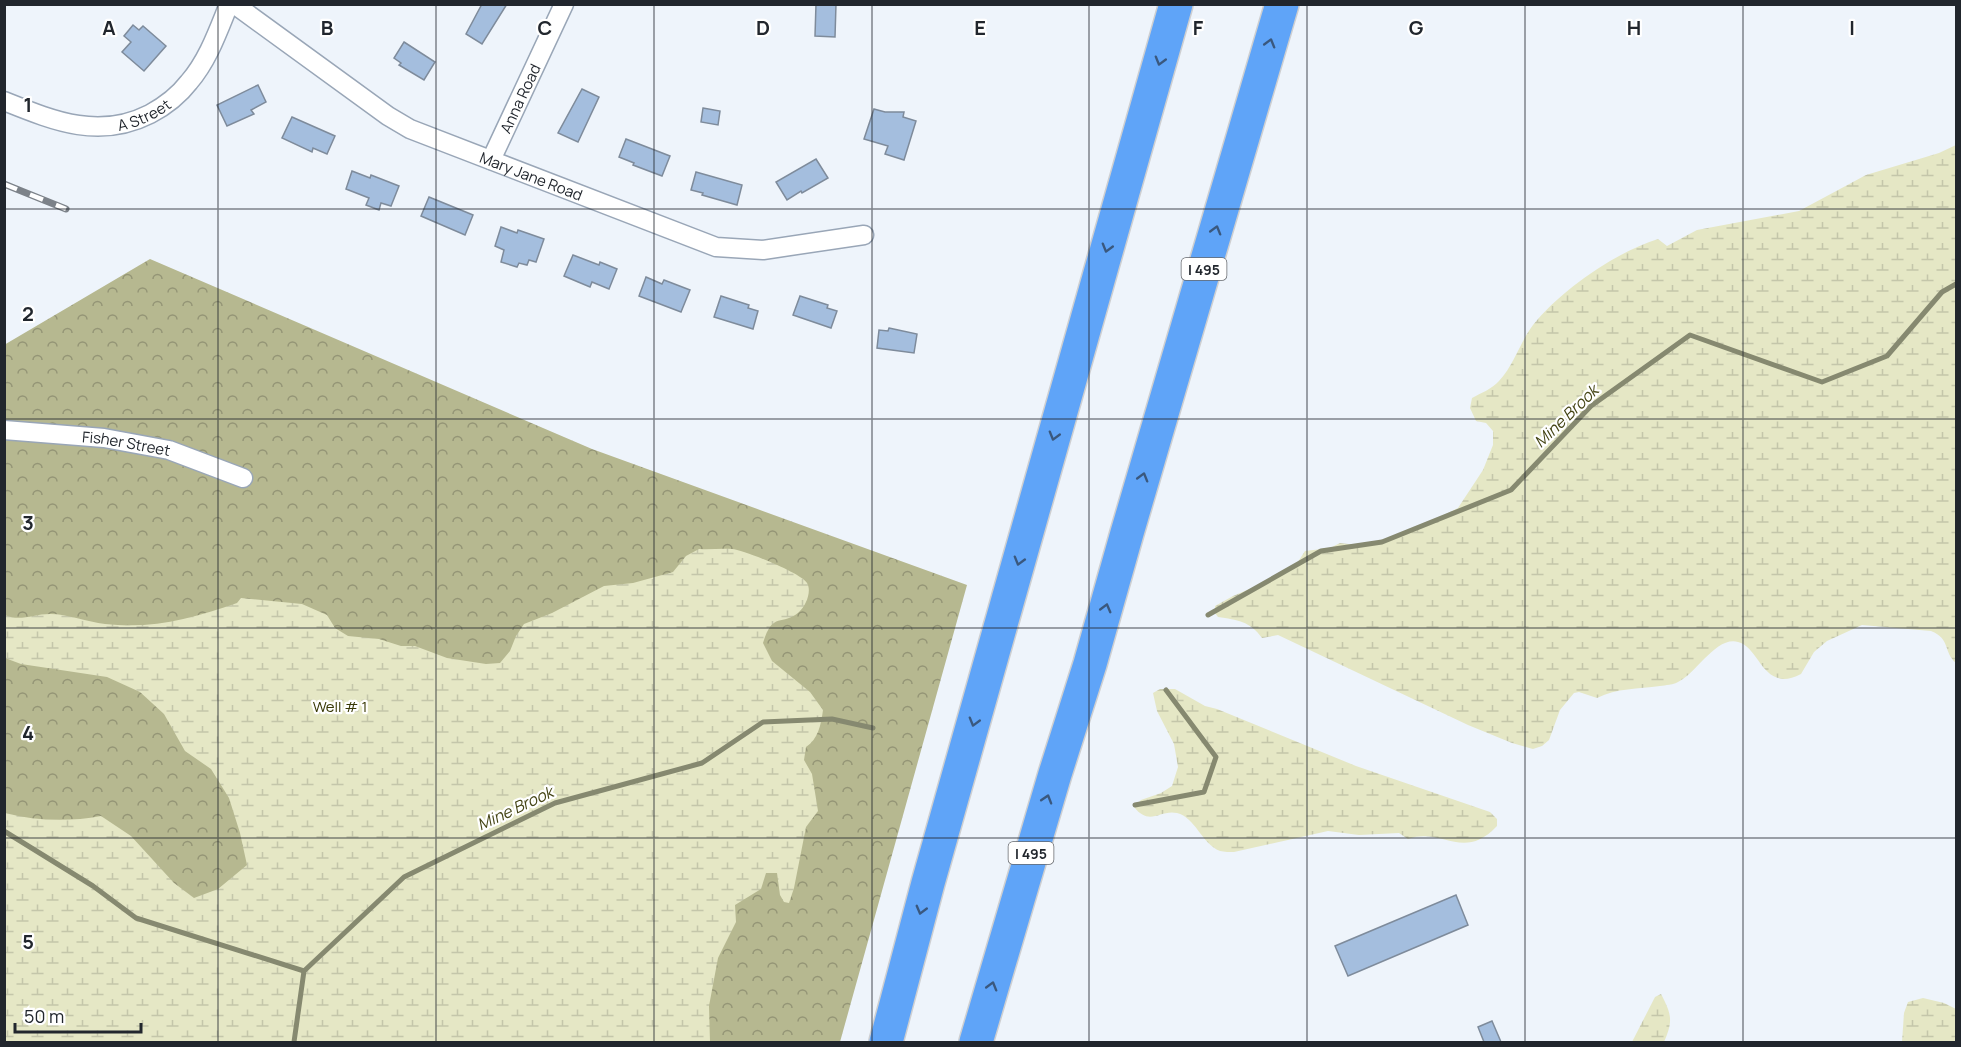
<svg xmlns="http://www.w3.org/2000/svg" width="1961" height="1047" font-family="Manrope,sans-serif">
<style>
.forest{fill:url(#forest-crowns)}
.wetland{fill:url(#wetland-marsh)}
.lines{fill:none;stroke-linecap:round;stroke-linejoin:round}
.stream{stroke:#868970;stroke-width:5}
.building{fill:#a4bede;stroke:#7e8b9b;stroke-width:1.5}
.minor-casing{stroke:#99a6b7;stroke-width:21}
.motorway-casing{stroke:#cecfd1;stroke-width:36}
.minor{stroke:#fff;stroke-width:18}
.motorway{stroke:#5fa4f8;stroke-width:33}
.rail-casing{stroke:#7c8289;stroke-width:7}
.rail{stroke:#fff;stroke-width:4.5;stroke-dasharray:14;stroke-linecap:butt}
.oneway{stroke:#3a587e}
.grid{fill:none;stroke:#21262d;stroke-width:1.5;stroke-opacity:0.55}
.labels{text-anchor:middle;dominant-baseline:central;stroke-width:4.5;stroke-linejoin:round;paint-order:stroke}
.shield{fill:#fff;stroke:#64676c;stroke-width:1.5}
.shield-label{font-size:14px;font-weight:bold;fill:#21262d}
.street-label{font-size:15px;fill:#21262d;stroke:#fff}
.park-label{font-size:15px;fill:#383805;stroke:#fff}
.water-label{font-size:16px;font-style:italic;fill:#444414;stroke:#fff}
.grid-label{font-size:20px;text-anchor:middle;font-weight:bold;fill:#21262d;stroke:#fff;stroke-width:4.5;stroke-linejoin:round;paint-order:stroke}
</style>
<defs>
<pattern id="forest-crowns" width="20" height="18" patternUnits="userSpaceOnUse" patternTransform="scale(1.5)"><rect width="20" height="18" fill="#b6b890"/><path d="M2 6a3 3 0 1 1 6 0M12 15a3 3 0 1 1 6 0" fill="none" stroke="#949576"/></pattern>
<pattern id="wetland-marsh" width="20" height="14" patternUnits="userSpaceOnUse" patternTransform="scale(1.5)"><rect width="20" height="14" fill="#e5e7c5"/><path d="M1 5h8M5 5V1M11 12h8M15 12V8" fill="none" stroke="#c4c6aa"/></pattern>
</defs>
<rect width="100%" height="100%" fill="#eef4fb"/>
<!-- forest -->
<path class="forest" d="M150,259L592,449L967,585L840,1042H5L4,345Z"/>
<!-- wetland -->
<g class="wetland">
<path d="M1956,145V663C1943,652 1951,639 1931,631L1862,625L1827,641L1814,652L1801,674C1763,694 1760,647 1738,642C1716,636 1696,674 1678,682C1673,685 1666,685 1660,686C1638,689 1617,688 1597,698L1579,692L1574,693L1560,710L1549,740L1542,746L1533,749L1512,743L1468,725L1278,635L1262,638C1250,621 1237,620 1218,617L1215,613V606L1233,596L1287,573L1294,568L1305,551L1330,548L1340,543L1365,546L1418,528L1458,508L1483,470L1493,445V431L1486,423L1476,421L1470,408L1472,398C1481,393 1492,389 1499,381C1514,365 1520,342 1533,325C1561,290 1616,252 1658,239L1667,246L1697,230L1799,211L1866,175L1939,153Z"/>
<path d="M699,549C710,550 721,548 732,549C744,550 801,573 807,583C812,591 806,606 799,612C782,627 773,610 763,643L772,661L810,692L823,710C821,725 818,739 806,747L804,760L812,774L818,811L806,827L794,888L789,903L784,902L780,895L777,873H766L761,889L735,905L736,922L718,958L709,1006L710,1042H5V813C36,821 69,822 101,816L131,836L174,883L194,898L218,889L247,865L240,833L229,798L211,769L185,751L164,714L140,692L107,677L21,664L5,658V615C20,622 33,614 50,614C68,614 87,622 105,624C154,629 191,619 237,603L241,598L302,604L327,615L335,628L348,636L379,639L401,646H415L447,658L486,664L500,663L510,651L516,636L524,624L552,613L604,586L633,583L673,572L686,556Z"/>
<path d="M1160,689H1175L1205,706L1217,709L1356,766L1490,812L1497,819V826C1463,862 1443,827 1408,839L1399,833L1359,835L1328,831L1234,852C1230,852 1224,852 1220,851C1202,844 1195,817 1177,813C1160,809 1150,827 1134,807L1141,800L1161,793L1172,786L1178,767L1174,744L1157,711L1153,693Z"/>
<path d="M1661,994C1672,1015 1673,1021 1664,1042H1632L1655,997Z"/>
<path d="M1923,998L1944,1003L1956,1009V1042H1902L1904,1013L1908,1002Z"/>
</g>
<g class="lines">
<!-- stream -->
<g class="stream">
<path d="M1208,615L1321,551L1382,542L1511,490L1591,406L1690,335L1822,382L1887,356L1942,292L1956,284"/>
<path d="M1135,805L1204,792L1216,757L1166,690"/>
<path d="M4,831L93,886L136,918L304,971"/>
<path d="M294,1042L304,971L404,877L555,803L702,763L763,722L832,719L873,728"/>
</g>
</g>
<!-- building -->
<g class="building">
<path d="M482,4H507L482,44L466,34Z"/>
<path d="M816,4H836L835,37L815,36Z"/>
<path d="M133,25L139,30L143,26L166,46L144,71L122,52L131,42L124,36Z"/>
<path d="M404,42L435,62L424,80L399,65L401,63L394,58Z"/>
<path d="M258,85L266,102L251,110L254,114L227,126L217,105Z"/>
<path d="M582,89L599,97L578,142L558,133Z"/>
<path d="M703,108L720,111L718,125L701,122Z"/>
<path d="M874,109L885,112H904L903,117L916,121L904,160L885,154L888,146L864,139Z"/>
<path d="M292,117L335,136L327,154L313,148L312,152L282,138Z"/>
<path d="M626,139L670,156L662,176L633,165L634,163L619,157Z"/>
<path d="M816,159L828,178L802,193L801,191L787,200L776,182Z"/>
<path d="M352,171L370,178L371,175L399,186L391,206L381,203L379,210L366,205L369,198L346,189Z"/>
<path d="M696,172L742,185L737,205L702,195L703,193L691,190Z"/>
<path d="M429,197L473,215L465,235L421,216Z"/>
<path d="M501,227L517,233L518,230L544,239L536,262L529,260L527,265L519,263L517,267L501,262L504,250L495,246Z"/>
<path d="M573,255L599,265L600,262L617,269L609,289L592,282L590,287L564,276Z"/>
<path d="M646,277L662,284L664,280L690,290L681,312L639,296Z"/>
<path d="M721,296L749,305L748,308L758,311L753,329L714,317Z"/>
<path d="M800,296L828,305L827,308L837,311L831,328L793,315Z"/>
<path d="M889,328L917,334L914,353L877,348L879,330L888,331Z"/>
<path d="M1456,895L1468,925L1348,976L1335,946Z"/>
<path d="M1492,1021L1501,1042H1484L1478,1027Z"/>
</g>
<g class="lines">
<!-- minor casing -->
<g class="minor-casing">
<g id="minor">
<path id="s1" d="M234,4L388,116L410,129L716,247L763,250L864,235"/>
<path id="s2" d="M4,101C54,121 99,140 150,114C165,106 179,95 189,82C208,60 218,31 229,4"/>
<path id="s3" d="M491,160L564,4"/>
<path id="s4" d="M4,430L104,438L169,450L243,478"/>
</g>
</g>
<!-- motorway casing -->
<g class="motorway-casing">
<g id="motorway">
<path d="M886,1042L928,883L1176,4"/>
<path d="M976,1042L1055,774L1090,664L1127,533L1282,4"/>
</g>
</g>
<!-- minor -->
<use href="#minor" class="minor"/>
<!-- motorway -->
<use href="#motorway" class="motorway"/>
<!-- rail casing -->
<g class="rail-casing">
<path id="rail" d="M4,184L66,209"/>
</g>
<!-- rail -->
<use href="#rail" class="rail"/>
</g>
<!-- one-way arrows -->
<defs><path id="oneway-chevron" d="M-2-3.5L2.5 0L-2 3.5" fill="none" stroke-width="1.6" stroke-linecap="round" stroke-linejoin="round" transform="scale(1.5)"/></defs>
<g class="oneway">
<use href="#oneway-chevron" transform="translate(1270 43) rotate(-74)"/>
<use href="#oneway-chevron" transform="translate(1160 61) rotate(106)"/>
<use href="#oneway-chevron" transform="translate(1216 230) rotate(-74)"/>
<use href="#oneway-chevron" transform="translate(1107 248) rotate(106)"/>
<use href="#oneway-chevron" transform="translate(1054 436) rotate(106)"/>
<use href="#oneway-chevron" transform="translate(1143 477) rotate(-74)"/>
<use href="#oneway-chevron" transform="translate(1019 561) rotate(106)"/>
<use href="#oneway-chevron" transform="translate(1106 608) rotate(-75)"/>
<use href="#oneway-chevron" transform="translate(974 722) rotate(106)"/>
<use href="#oneway-chevron" transform="translate(1047 799) rotate(-73)"/>
<use href="#oneway-chevron" transform="translate(921 910) rotate(105)"/>
<use href="#oneway-chevron" transform="translate(992 986) rotate(-74)"/>
</g>
<!-- grid -->
<path class="grid" d="M218,4V1042M436,4V1042M654,4V1042M872,4V1042M1089,4V1042M1307,4V1042M1525,4V1042M1743,4V1042M4,209H1956M4,419H1956M4,628H1956M4,838H1956"/>
<g class="labels">
<!-- shield labels -->
<g class="shield">
<rect x="1181.5" y="258" width="45" height="22" rx="4.5"/>
<rect x="1008.5" y="842" width="45" height="22" rx="4.5"/>
</g>
<g class="shield-label">
<text x="1204" y="269">I 495</text>
<text x="1031" y="853">I 495</text>
</g>
<!-- street labels -->
<g class="street-label">
<text stroke="none"><textPath href="#s3" startOffset="68">Anna Road</textPath></text>
<text stroke="none"><textPath href="#s2" startOffset="146">A Street</textPath></text>
<text stroke="none"><textPath href="#s1" startOffset="346">Mary Jane Road</textPath></text>
<text stroke="none"><textPath href="#s4" startOffset="123">Fisher Street</textPath></text>
</g>
<!-- park labels -->
<g class="park-label">
<text x="340" y="706">Well # 1</text>
</g>
<!-- water labels -->
<g class="water-label">
<text transform="translate(1566 416) rotate(-44)">Mine Brook</text>
<text transform="translate(515 808) rotate(-25)">Mine Brook</text>
</g>
</g>
<g class="grid-label">
<text x="109" y="35">A</text>
<text x="327" y="35">B</text>
<text x="545" y="35">C</text>
<text x="763" y="35">D</text>
<text x="980" y="35">E</text>
<text x="1198" y="35">F</text>
<text x="1416" y="35">G</text>
<text x="1634" y="35">H</text>
<text x="1852" y="35">I</text>
<text x="28" y="112">1</text>
<text x="28" y="321">2</text>
<text x="28" y="530">3</text>
<text x="28" y="740">4</text>
<text x="28" y="949">5</text>
</g>
<!-- border -->
<rect width="1961" height="1047" fill="none" stroke="#21262d" stroke-width="12"/>
<!-- scale -->
<path d="M15 1023v9h126v-9" fill="none" stroke="#21262d" stroke-width="3"/>
<text x="24" y="1023" font-size="18" fill="#21262d" stroke="#ffffff" stroke-width="4.5" paint-order="stroke">50 m</text>
</svg>
